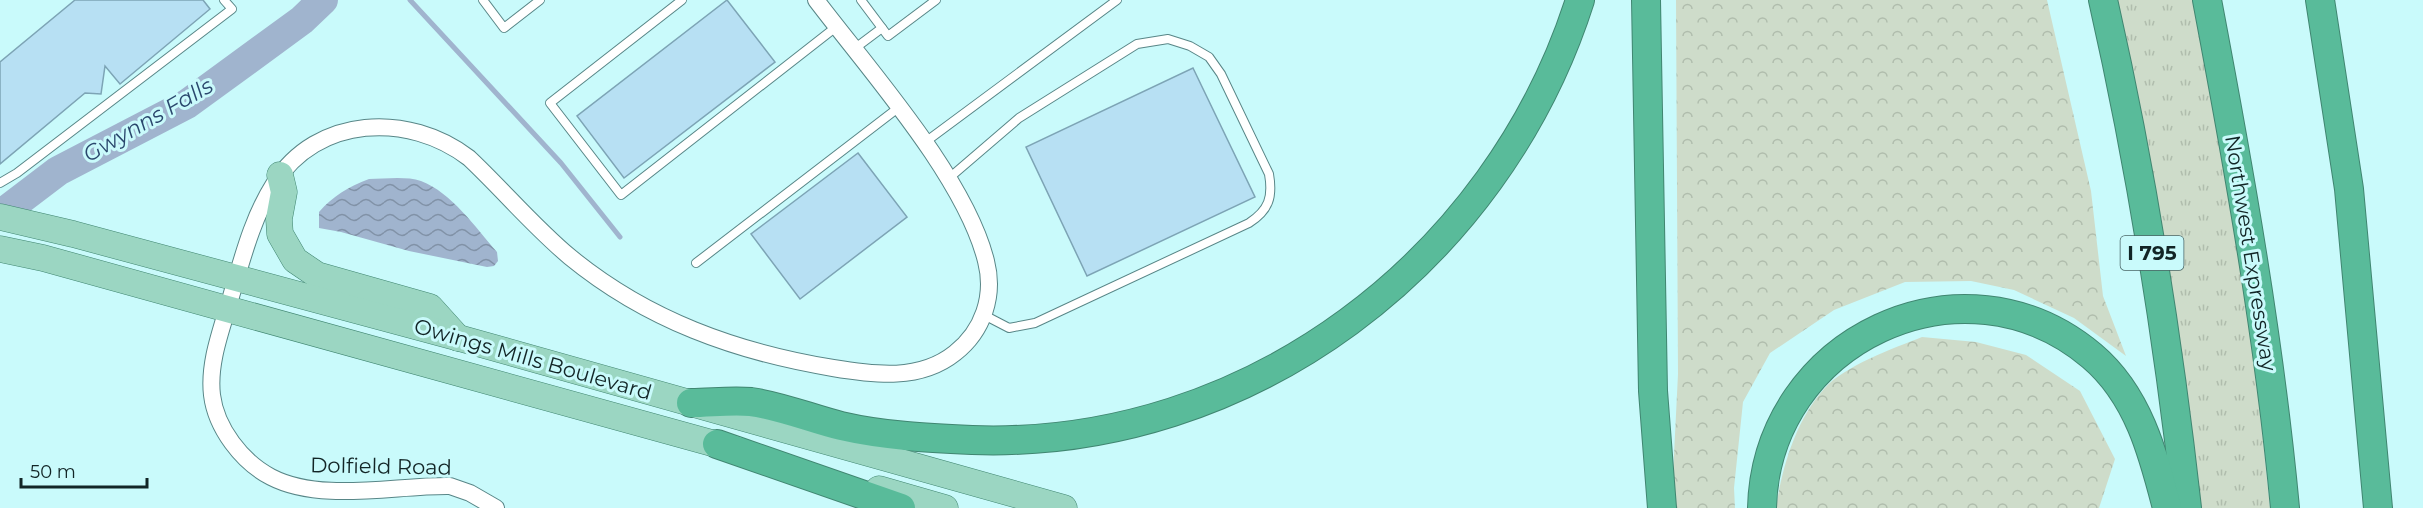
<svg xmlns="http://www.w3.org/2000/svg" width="2423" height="508" font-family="Montserrat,sans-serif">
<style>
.grass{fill:url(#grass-tufts)}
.forest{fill:url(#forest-crowns)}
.water{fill:url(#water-waves)}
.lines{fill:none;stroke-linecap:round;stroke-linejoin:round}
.stream{stroke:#a0b4ce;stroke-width:5}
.river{stroke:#a0b4ce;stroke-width:30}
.building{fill:#b7e0f3;stroke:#7da4b5;stroke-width:1.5}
.lane-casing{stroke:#588687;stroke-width:10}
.street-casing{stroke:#588687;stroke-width:18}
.primary-casing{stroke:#408671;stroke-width:27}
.highway-casing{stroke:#408671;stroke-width:30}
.lane{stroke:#fff;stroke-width:8}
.street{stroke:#fff;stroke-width:16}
.primary{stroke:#9bd6c2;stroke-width:26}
.highway{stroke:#59bb9a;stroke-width:28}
.labels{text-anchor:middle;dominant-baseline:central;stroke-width:6;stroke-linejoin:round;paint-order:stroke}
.shield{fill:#c9fafb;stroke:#496566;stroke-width:1.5}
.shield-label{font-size:20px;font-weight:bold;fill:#122526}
.street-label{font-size:21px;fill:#122526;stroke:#c9fafb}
.water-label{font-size:22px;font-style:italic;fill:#2a476d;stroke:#c9fafb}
</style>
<defs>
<pattern id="grass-tufts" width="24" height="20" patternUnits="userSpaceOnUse" patternTransform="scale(1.5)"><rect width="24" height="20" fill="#cedcca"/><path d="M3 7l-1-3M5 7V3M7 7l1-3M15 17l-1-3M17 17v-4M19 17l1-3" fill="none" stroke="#b0bdad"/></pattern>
<pattern id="forest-crowns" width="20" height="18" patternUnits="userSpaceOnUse" patternTransform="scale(1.5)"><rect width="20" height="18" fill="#cedcca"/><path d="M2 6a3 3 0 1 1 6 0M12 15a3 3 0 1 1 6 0" fill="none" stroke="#b0bdad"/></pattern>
<pattern id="water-waves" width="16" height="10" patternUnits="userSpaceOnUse" patternTransform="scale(1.5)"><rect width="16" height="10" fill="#a0b4ce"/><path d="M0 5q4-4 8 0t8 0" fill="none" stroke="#8192a7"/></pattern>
</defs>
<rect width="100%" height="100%" fill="#c9fafb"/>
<!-- grass -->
<path class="grass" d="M2114,0H2196L2251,320L2270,508H2197Z"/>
<!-- forest -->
<g class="forest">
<path d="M1676,0H2047L2091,191L2103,296L2126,356L2074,318L2014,290L1971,281L1905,282L1834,310L1770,353L1743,402L1734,488L1735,508H1674L1672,495L1678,374Z"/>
<path d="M1922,337L1976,342L2026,355L2080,391L2115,459L2099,508H1776C1782,467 1796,420 1824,389C1844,366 1894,348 1922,337Z"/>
</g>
<!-- water -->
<path class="water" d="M369,179C384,179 406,176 421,181C452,193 475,227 497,252L498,261L494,266L487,267L409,251L341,232L319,228V212C333,196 348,187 369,179Z"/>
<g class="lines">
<!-- stream -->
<path class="stream" d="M410,0L561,163L620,237"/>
<!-- river -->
<path class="river" d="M0,215L58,171L187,104L302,20L323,0"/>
</g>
<!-- building -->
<g class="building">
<path d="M75,0H203L210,9L120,84L105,66L101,94L85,93L0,164V62Z"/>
<path d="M727,0L775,62L624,178L577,116Z"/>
<path d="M1193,68L1255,197L1087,276L1026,147Z"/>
<path d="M858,153L907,217L800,299L751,234Z"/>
</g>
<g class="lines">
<!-- lane casing -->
<g class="lane-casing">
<g id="lane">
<path d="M483,0L504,28L540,0"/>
<path d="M682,0L550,103L621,195L836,27"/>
<path d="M861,0L888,36L936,0"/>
<path d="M854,49L882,28"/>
<path d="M924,143L1117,0"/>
<path d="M948,179L1019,118L1137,44L1168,39L1190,46L1209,57L1221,74L1269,174C1273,197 1269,210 1249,223L1035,323L1009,328L984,315"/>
<path d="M0,183L17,173L232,9L224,0"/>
<path d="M696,263L898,108"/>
</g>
</g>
<!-- street casing -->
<g class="street-casing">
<path id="street" d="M496,508L470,493L450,486C395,485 321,503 271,477C242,462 216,428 212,395C208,361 223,326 232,293C243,256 253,217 274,184C317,115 409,112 469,158C503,190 534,227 570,257C647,320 736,352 833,368C875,375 920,381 955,353C983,331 995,296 986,261C965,177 869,70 816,0"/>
</g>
<!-- primary casing -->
<g class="primary-casing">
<g id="primary">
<path d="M280,175L284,192L279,219L280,234L295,260L317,275L430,307L458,338"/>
<path d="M0,217L73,234L459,338L1064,508"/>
<path d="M0,249L43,258L737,450"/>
<path d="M879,489L945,508"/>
</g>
</g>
<!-- highway casing -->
<g class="highway-casing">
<g id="highway">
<path d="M1646,0L1653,391L1662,508"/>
<path d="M2103,0C2141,167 2168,338 2187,508"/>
<path d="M2207,0C2239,169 2269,337 2285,508"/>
<path d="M2320,0L2349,189L2378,508"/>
<path d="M691,403C710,403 731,400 751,402C781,406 812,419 841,426C884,436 928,438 972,440C1249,450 1497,261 1580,0"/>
<path d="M717,444L901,508"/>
<path d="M1762,508C1766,340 1963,247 2092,356C2138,395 2153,453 2167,508"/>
</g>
</g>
<!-- lane -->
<use href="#lane" class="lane"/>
<!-- street -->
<use href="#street" class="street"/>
<!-- primary -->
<use href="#primary" class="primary"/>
<!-- highway -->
<use href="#highway" class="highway"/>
</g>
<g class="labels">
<!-- shield labels -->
<rect class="shield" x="2120.5" y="236" width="63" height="34" rx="4.5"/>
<g class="shield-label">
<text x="2152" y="253">I 795</text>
</g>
<!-- street labels -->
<g class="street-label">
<text transform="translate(2251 253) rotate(81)">Northwest Expressway</text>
<text transform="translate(533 359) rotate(16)">Owings Mills Boulevard</text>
<text transform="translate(381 466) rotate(1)">Dolfield Road</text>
</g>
<!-- water labels -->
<g class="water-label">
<text transform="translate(148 120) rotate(-30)">Gwynns Falls</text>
</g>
</g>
<!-- scale -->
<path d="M21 478v9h126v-9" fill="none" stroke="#122526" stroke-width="3"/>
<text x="30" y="478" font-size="18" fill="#122526" stroke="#c9fafb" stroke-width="4.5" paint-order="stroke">50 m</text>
</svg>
